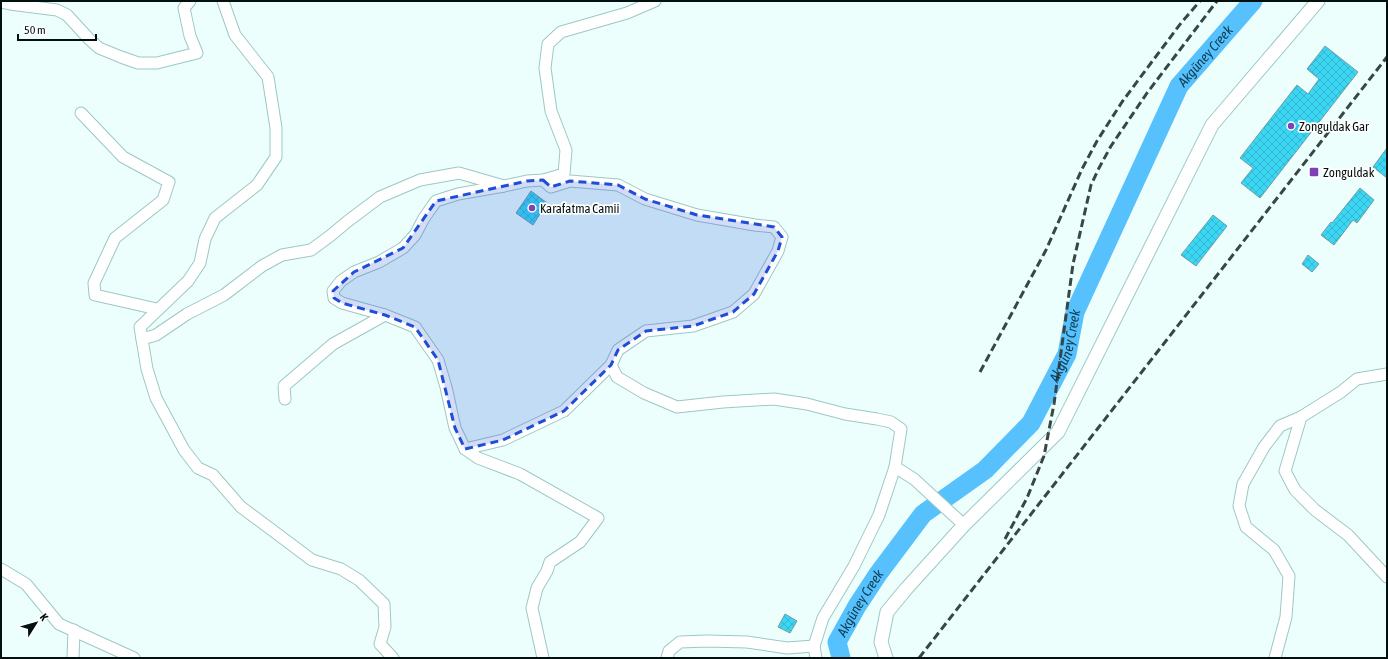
<svg xmlns="http://www.w3.org/2000/svg" width="1388" height="659" font-family="'Asap Condensed',sans-serif">
<style>
.lines{fill:none;stroke-linecap:round;stroke-linejoin:round}
.river{stroke:#56c1fc;stroke-width:19}
.building{fill:url(#building-cross-hatch);stroke:#739ca5}
.minor-casing{stroke:#9cc8c5;stroke-width:13}
.tertiary-casing{stroke:#9cc8c5;stroke-width:15}
.minor{stroke:#fff;stroke-width:11}
.tertiary{stroke:#fff;stroke-width:13}
.rail{stroke:#384746;stroke-width:3;stroke-dasharray:8 4;stroke-linecap:butt}
.marked{fill:#1d4ed8;fill-opacity:0.2;stroke:#1d4ed8;stroke-width:3;stroke-dasharray:8 5;stroke-linejoin:round}
.poi-dot{fill:#7d42b7;stroke:#fff;stroke-width:1.5}
.labels{text-anchor:middle;dominant-baseline:central;stroke-width:3.5;stroke-linejoin:round;paint-order:stroke}
.poi-label{font-size:13px;fill:#02100f;stroke:#fff;text-anchor:start}
.water-label{font-size:14px;font-style:italic;fill:#0c3b52;stroke:#fff}
</style>
<defs>
<pattern id="building-cross-hatch" width="8" height="8" patternUnits="userSpaceOnUse"><rect width="8" height="8" fill="#3bd6f3"/><path d="M0 0l8 8M0 8l8-8" fill="none" stroke="#32b7cf"/></pattern>
</defs>
<rect width="100%" height="100%" fill="#edfffd"/>
<g class="lines">
<!-- river -->
<path class="river" id="s1" d="M841,658L837,642L857,606L878,574L923,514L985,470L1031,423L1067,354L1075,312L1179,86L1253,1"/>
</g>
<!-- building -->
<g class="building">
<path d="M1325,46L1358,72L1260,198L1241,183L1253,168L1240,158L1297,85L1308,94L1319,79L1307,69Z"/>
<path d="M1387,148V178L1373,167Z"/>
<path d="M1360,188L1374,200L1357,223L1353,220L1334,245L1321,235L1331,222L1332,223Z"/>
<path d="M531,191L547,203L533,225L516,213Z"/>
<path d="M1213,215L1227,226L1196,266L1181,255Z"/>
<path d="M1308,255L1319,264L1312,272L1302,264Z"/>
<path d="M785,614L797,621L790,633L778,627Z"/>
</g>
<g class="lines">
<!-- minor casing -->
<g class="minor-casing">
<g id="minor">
<path d="M223,1L235,35L268,77L276,128V157L257,185L215,218L205,239L200,263L188,281L140,327L147,369L156,398L184,450L198,468L213,475L241,507L312,560L341,569L359,580L384,604L385,627L380,644L393,658"/>
<path d="M1,2L10,4L57,10L67,15L89,39L99,48L121,57L138,63H157L197,53L190,36L184,8L190,1"/>
<path d="M81,113L123,157L169,182L163,200L115,238L94,283L95,295L157,309"/>
<path d="M543,180L551,187L570,181L618,185L645,199L697,215L755,225L774,227L782,237L778,251L754,294L733,312L693,326L646,331L618,350L611,365L617,377L644,393L677,407L723,402L774,399L807,404L845,414L877,419L891,422L901,429L895,467"/>
<path d="M504,186L458,194L436,201L424,218L415,235L403,248L379,262L354,272L341,281L333,291L334,298L342,303L385,315L415,327L438,360L446,387L455,428L465,449L478,458L520,474L598,518L580,542L550,562L547,571L537,588L532,608L543,658"/>
<path d="M142,339L156,335L187,314L224,295L262,266L282,255L311,250L330,236L348,221L380,197L420,180L459,173L504,186L527,181L543,180L564,174L566,150L551,111L545,68L548,44L561,32L627,13L655,1"/>
<path d="M285,399L284,386L333,344L385,315"/>
<path d="M1301,417L1285,471L1295,490L1315,510L1348,535L1387,577"/>
<path d="M465,449L503,440L564,411L611,365"/>
<path d="M1,569L26,584L59,624L134,658"/>
<path d="M73,658L74,630"/>
<path d="M667,658L669,651L680,642L707,641L747,642L787,648L814,646"/>
<path d="M816,658L814,646L823,618L854,566L879,515L895,467L914,479L964,525"/>
<path d="M1275,658L1286,617L1289,576L1274,550L1246,527L1239,506L1243,484L1264,447L1280,426L1301,417L1341,392L1357,379L1387,374"/>
</g>
</g>
<!-- tertiary casing -->
<g class="tertiary-casing">
<path id="tertiary" d="M886,658L881,642L887,612L906,589L964,525L1058,432L1212,125L1318,1"/>
</g>
<!-- minor -->
<use href="#minor" class="minor"/>
<!-- tertiary -->
<use href="#tertiary" class="tertiary"/>
<!-- rail -->
<g class="rail">
<path d="M980,372L1046,250L1082,169L1097,141L1122,102L1151,63L1181,23L1200,1"/>
<path d="M1005,539L1027,498L1044,456L1054,404L1073,264L1091,185L1099,168L1111,146L1147,93L1217,1"/>
<path d="M919,658L1387,57"/>
</g>
</g>
<!-- marked area -->
<path class="marked" d="M543,180L551,187L570,181L618,185L645,199L697,215L774,227L782,237L778,251L754,294L733,312L693,326L646,331L618,350L611,365L564,411L503,440L465,449L455,428L438,360L415,327L385,315L342,303L334,298L333,291L354,272L403,248L436,201L527,181Z"/>
<!-- markers -->
<g class="poi-dot">
<circle cx="1291" cy="126" r="4"/>
<rect x="1309" y="167" width="10" height="10" rx="2"/>
<circle cx="532" cy="208" r="4"/>
</g>
<g class="labels">
<!-- poi labels -->
<g class="poi-label">
<text x="1299" y="126">Zonguldak Gar</text>
<text x="1323" y="172">Zonguldak</text>
<text x="540" y="208">Karafatma Camii</text>
</g>
<!-- water labels -->
<g class="water-label">
<text stroke="none"><textPath href="#s1" startOffset="722">Akgüney Creek</textPath></text>
<text stroke="none"><textPath href="#s1" startOffset="398">Akgüney Creek</textPath></text>
<text stroke="none"><textPath href="#s1" startOffset="62">Akgüney Creek</textPath></text>
</g>
</g>
<!-- border -->
<rect width="1388" height="659" fill="none" stroke="#02100f" stroke-width="4"/>
<!-- north arrow -->
<g transform="translate(36 623) rotate(53)" stroke="#ffffff" stroke-width="3" paint-order="stroke">
<path d="M0-3L7 15L0 10L-7 15Z" fill="#02100f"/>
<text y="-6" font-size="11" font-weight="bold" text-anchor="middle" fill="#02100f">K</text>
</g>
<!-- scale -->
<path d="M18 34v6h78v-6" fill="none" stroke="#02100f" stroke-width="2"/>
<text x="24" y="34" font-size="12" fill="#02100f" stroke="#ffffff" stroke-width="3" paint-order="stroke">50 m</text>
</svg>
